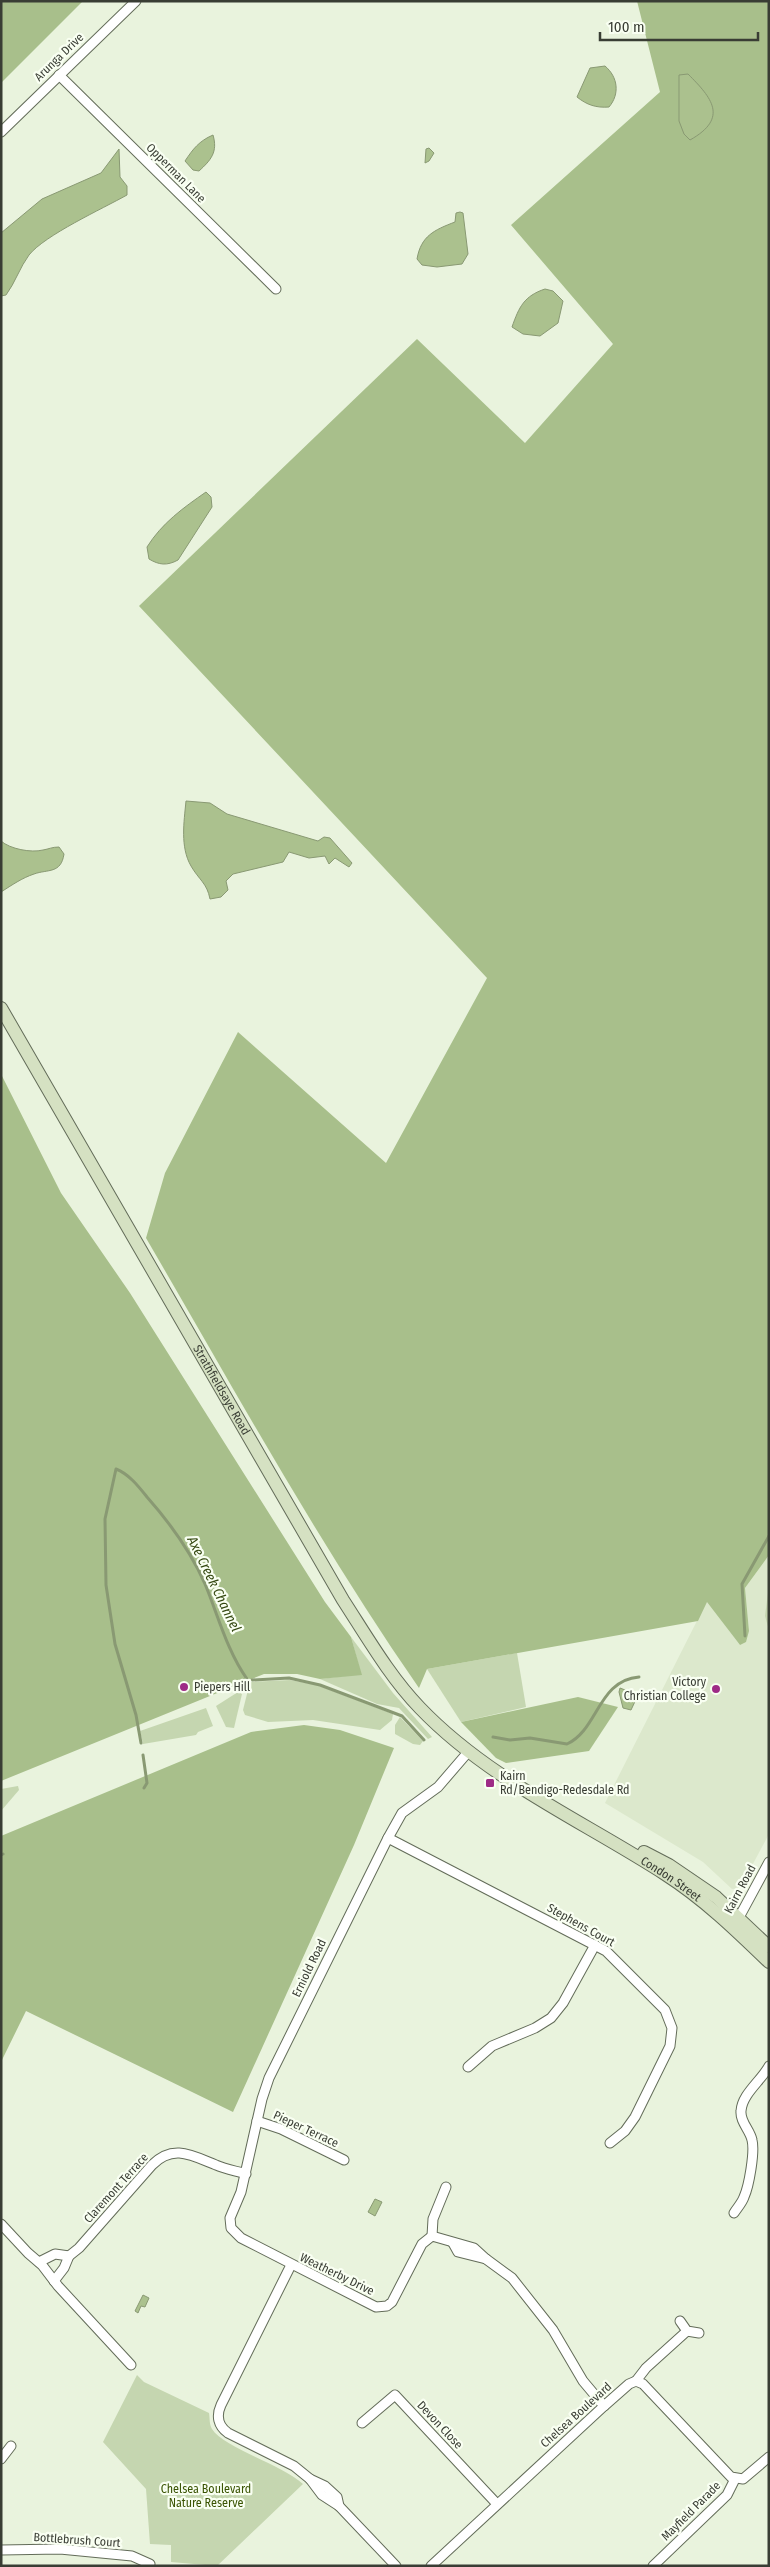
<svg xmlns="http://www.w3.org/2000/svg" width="770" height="2567" font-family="'Fira Sans Condensed',sans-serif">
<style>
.built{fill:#dce8cc}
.green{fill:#c5d6b0}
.forest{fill:#a8bf8b}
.water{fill:#abc18e;stroke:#899973}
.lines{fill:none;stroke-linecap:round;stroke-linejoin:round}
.stream{stroke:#899973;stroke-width:3}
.street-casing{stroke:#636c59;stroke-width:11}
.secondary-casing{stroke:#636c59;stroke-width:14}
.street{stroke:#fff;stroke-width:9}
.secondary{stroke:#d5e1c2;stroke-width:12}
.poi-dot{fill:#9e2b86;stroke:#f9fff2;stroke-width:2}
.labels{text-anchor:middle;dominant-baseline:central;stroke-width:4.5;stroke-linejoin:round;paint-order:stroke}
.street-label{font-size:12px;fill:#393d34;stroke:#f9fff2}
.poi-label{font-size:12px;fill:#393d34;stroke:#f9fff2;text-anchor:start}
.park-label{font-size:12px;fill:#3a5403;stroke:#f9fff2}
.water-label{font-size:14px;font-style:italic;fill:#344811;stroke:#f9fff2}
</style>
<rect width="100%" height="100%" fill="#e9f3dd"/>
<!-- built -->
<path class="built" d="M769,1555V1834L740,1888L732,1889L703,1862L605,1803L707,1601L740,1645L749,1631L745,1588Z"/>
<!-- green -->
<g class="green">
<path d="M769,1585V1630L765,1616Z"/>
<path d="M351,1637L393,1693L432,1737L428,1739L399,1708L377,1704L320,1679L361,1674Z"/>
<path d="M517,1653L526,1707L461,1722L427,1669Z"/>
<path d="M290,1680L317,1685L393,1714L392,1720L380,1730L313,1720L268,1722L245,1715L243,1710L250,1682Z"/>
<path d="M238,1692L242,1694L234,1728L226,1727L216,1706Z"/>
<path d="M206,1708L213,1726L198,1732L196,1735L143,1744L140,1731Z"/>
<path d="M400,1717L423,1741L420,1745L413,1744L395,1734V1725Z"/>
<path d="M18,1786L19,1790L1,1811V1789Z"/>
<path d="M137,2375L144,2382L209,2413C210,2418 209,2424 212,2429C224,2448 283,2465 303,2484L217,2566L171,2562V2545L150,2544L146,2489L103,2442Z"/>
</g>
<!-- forest -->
<g class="forest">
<path d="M1,1H83L1,83Z"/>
<path d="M637,1H769V1555L745,1588L749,1631L746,1642L740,1645L707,1602L698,1621L427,1669L419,1688C319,1544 234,1389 146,1238L165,1173L238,1032L386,1163L487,978L139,606L417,339L525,443L613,344L511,225L660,92Z"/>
<path d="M1,1074L61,1193L130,1293L325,1602L351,1637L362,1675L320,1679L297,1674H264L1,1781Z"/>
<path d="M578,1697L618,1707L589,1751L506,1763L496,1758L461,1722Z"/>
<path d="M304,1725L340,1730L394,1748L354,1845L233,2112L26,2011L1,2062V1836L251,1732Z"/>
</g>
<!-- water -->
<g class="water">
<path d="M605,66C618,77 620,94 609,107C596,108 587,105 577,97L590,68Z"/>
<path d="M688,74C712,98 729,118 690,140L684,134L679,121V75Z"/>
<path d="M213,135C218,152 211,160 199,171L193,170L185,161C193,149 199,141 213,135Z"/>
<path d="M429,148L434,153L429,161L425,163L426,149Z"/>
<path d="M119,149L120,177L127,186V195C102,209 45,235 29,255C20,267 15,283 6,295L1,296V233L42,199L101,173Z"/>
<path d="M460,212L463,213L468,254L462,264L437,267L422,265L417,259C421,236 434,230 455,222L456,213Z"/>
<path d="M545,289L553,291L563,301L558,323L540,336L523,334L512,327C519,307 524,296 545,289Z"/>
<path d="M206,492L211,497L212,507L178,560C167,566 159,565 149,559L147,547C162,523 183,508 206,492Z"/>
<path d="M186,801L210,803L227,814L318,841L324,837L330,838L352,863L349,867L335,858L329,864L325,856L309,858L289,852L283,862L233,874L226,881L228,890L221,897L210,899C207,883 199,880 191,866C180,847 184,822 186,801Z"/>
<path d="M1,841C10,849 31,853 43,850C49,849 52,847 59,847L64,854C61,874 48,869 34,874C22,878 12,885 1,892Z"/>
<path d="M620,1688L638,1695L631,1710L623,1708L619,1692Z"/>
<path d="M375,2199L382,2202L375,2216L368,2212Z"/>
<path d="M143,2295L149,2298L145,2307L141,2306L138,2313L135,2311Z"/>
</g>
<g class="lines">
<!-- stream -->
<g class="stream">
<path d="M745,1636L742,1584L769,1536"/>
<path d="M252,1680L289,1678L320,1685L402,1716L424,1740"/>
<path d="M493,1737L510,1740L530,1738L567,1744C598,1730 598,1680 639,1677"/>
<path d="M141,1743L136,1715L115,1644L106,1585L105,1519L116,1469C129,1474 139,1487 147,1497C170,1523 191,1552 205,1584C218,1615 227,1651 247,1679"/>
<path d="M143,1755L147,1783L144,1788"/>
<path d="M1,1855L3,1854"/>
</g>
<!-- street casing -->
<g class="street-casing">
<g id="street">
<path d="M59,75L276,289"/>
<path d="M1,132L136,1"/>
<path d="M469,1751L438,1787L402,1813L388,1838L269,2078L262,2099L241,2192L230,2218L231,2228L241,2238L376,2307L387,2306L392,2302L422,2244L432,2236L474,2248L486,2259"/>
<path d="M388,1838L606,1951L665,2010L672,2028L670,2046L635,2117L625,2131L610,2143"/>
<path d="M736,1923L769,1862"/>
<path d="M468,2067L492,2046L535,2028L551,2018L563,2003L595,1945"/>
<path d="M257,2121L281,2129L344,2160"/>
<path d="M734,2213C737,2208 742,2203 744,2197C749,2186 755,2152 752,2140C750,2130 740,2122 741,2111C742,2094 761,2081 769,2066"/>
<path d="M1,2224L28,2253L42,2265L58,2286L131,2365"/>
<path d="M432,2236L433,2219L446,2187"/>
<path d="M453,2243L458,2252L486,2259L512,2278L553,2330L583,2381L604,2406"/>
<path d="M39,2262L55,2254L69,2256"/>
<path d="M291,2265L221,2405C216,2416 218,2426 228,2433L294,2466L310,2479L325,2486L337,2497L339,2506"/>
<path d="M54,2281L64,2268L69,2256L79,2248L152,2165C173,2144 191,2155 216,2165C225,2169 236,2171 246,2174"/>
<path d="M680,2321L687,2331L699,2333"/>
<path d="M636,2381L646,2368L687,2331"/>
<path d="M362,2423L395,2395L497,2504"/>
<path d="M1,2459L11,2446"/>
<path d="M310,2479L322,2495L339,2506L396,2566"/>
<path d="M1,2550L60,2549L132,2556L150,2564"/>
<path d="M431,2566L604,2406L629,2384L636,2381L643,2384L731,2477L743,2479L769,2457"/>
<path d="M653,2566L727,2495L735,2479"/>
</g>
</g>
<!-- secondary casing -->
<g class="secondary-casing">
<g id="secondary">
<path id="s1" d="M1,1008L343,1600C367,1637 390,1677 420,1708C489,1780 583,1821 665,1874C704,1899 736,1930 769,1962"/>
<path d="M644,1852L669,1865L716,1897L769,1947"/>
</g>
</g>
<!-- street -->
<use href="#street" class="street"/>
<!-- secondary -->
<use href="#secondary" class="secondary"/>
</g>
<!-- markers -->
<g class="poi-dot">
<circle cx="184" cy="1687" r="5"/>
<circle cx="716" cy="1689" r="5"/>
<rect x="485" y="1778" width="10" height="10" rx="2.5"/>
</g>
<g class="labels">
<!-- street labels -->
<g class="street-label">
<text transform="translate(59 57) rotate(-44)">Arunga Drive</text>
<text transform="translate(176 173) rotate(45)">Opperman Lane</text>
<text stroke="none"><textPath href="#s1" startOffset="441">Strathfieldsaye Road</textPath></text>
<text stroke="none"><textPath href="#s1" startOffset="1121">Condon Street</textPath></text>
<text transform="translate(740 1889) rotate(-62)">Kairn Road</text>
<text transform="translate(581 1925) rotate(29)">Stephens Court</text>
<text transform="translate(309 1968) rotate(-64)">Erniold Road</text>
<text transform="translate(306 2129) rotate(25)">Pieper Terrace</text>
<text transform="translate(116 2188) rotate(-48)">Claremont Terrace</text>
<text transform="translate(337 2274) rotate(26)">Weatherby Drive</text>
<text transform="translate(576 2415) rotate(-42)">Chelsea Boulevard</text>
<text transform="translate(440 2425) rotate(47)">Devon Close</text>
<text transform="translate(691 2511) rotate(-45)">Mayfield Parade</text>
<text transform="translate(77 2540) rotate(4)">Bottlebrush Court</text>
</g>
<!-- poi labels -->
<g class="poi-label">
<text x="706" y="1682" text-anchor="end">Victory<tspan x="706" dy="14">Christian College</tspan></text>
<text x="194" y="1687">Piepers Hill</text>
<text x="500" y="1776">Kairn<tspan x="500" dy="14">Rd/Bendigo-Redesdale Rd</tspan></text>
</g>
<!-- park labels -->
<g class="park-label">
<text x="206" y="2489">Chelsea Boulevard<tspan x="206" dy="14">Nature Reserve</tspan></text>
</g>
<!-- water labels -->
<g class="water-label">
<text transform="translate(214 1584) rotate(64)">Axe Creek Channel</text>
</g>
</g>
<!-- border -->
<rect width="770" height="2567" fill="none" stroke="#393d34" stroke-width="5"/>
<!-- scale -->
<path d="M600 32v8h158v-8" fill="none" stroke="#393d34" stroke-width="2.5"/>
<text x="608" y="32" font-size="15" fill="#393d34" stroke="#f9fff2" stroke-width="4" paint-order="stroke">100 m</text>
</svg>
